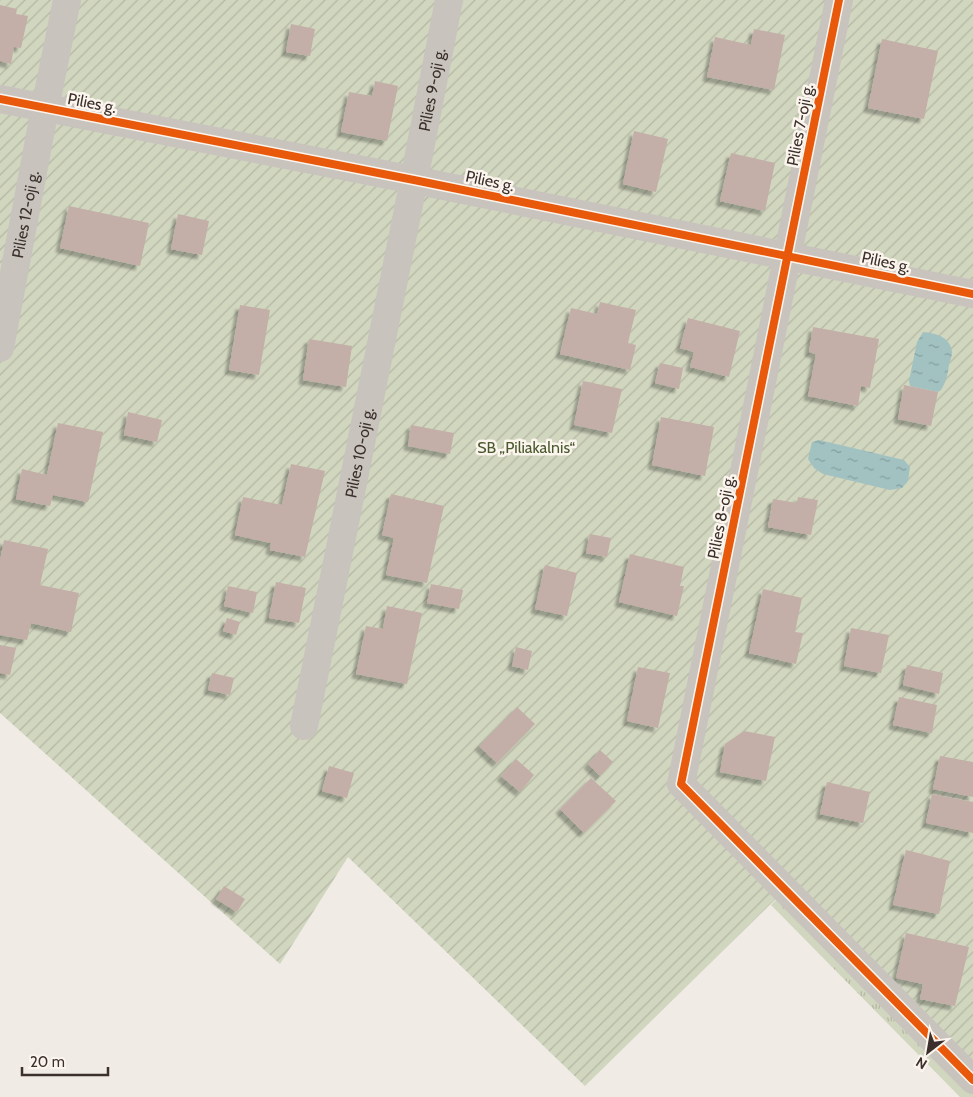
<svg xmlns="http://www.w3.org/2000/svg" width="973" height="1097" font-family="Cabin,sans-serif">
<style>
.grass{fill:url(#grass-tufts)}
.garden{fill:url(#garden-furrows)}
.water{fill:url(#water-ripples)}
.building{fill:#c3afa7;filter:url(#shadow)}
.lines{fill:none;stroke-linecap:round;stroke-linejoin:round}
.street{stroke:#c9c3be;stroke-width:28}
.cycleway-casing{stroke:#fbf5ee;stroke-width:11}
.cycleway{stroke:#e8590c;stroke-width:8}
.labels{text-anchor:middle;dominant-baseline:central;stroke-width:5;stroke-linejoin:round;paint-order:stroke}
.street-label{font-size:16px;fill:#3b302b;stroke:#fbf5ee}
.park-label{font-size:16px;fill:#4a5a2e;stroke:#fbf5ee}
</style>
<defs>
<pattern id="grass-tufts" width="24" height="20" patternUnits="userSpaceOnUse" patternTransform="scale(1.25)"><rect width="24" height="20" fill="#d1d6bf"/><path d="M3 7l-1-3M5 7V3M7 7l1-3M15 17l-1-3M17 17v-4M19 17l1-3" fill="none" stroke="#b4b8a4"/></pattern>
<pattern id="garden-furrows" width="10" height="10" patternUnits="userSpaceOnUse" patternTransform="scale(1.25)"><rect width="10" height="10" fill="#d1d6bf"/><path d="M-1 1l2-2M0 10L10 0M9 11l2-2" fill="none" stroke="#b4b8a4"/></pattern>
<pattern id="water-ripples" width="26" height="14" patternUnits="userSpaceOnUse" patternTransform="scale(1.25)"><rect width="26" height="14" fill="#a1c2c1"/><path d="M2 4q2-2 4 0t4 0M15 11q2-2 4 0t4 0" fill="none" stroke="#849e9d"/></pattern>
<filter id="shadow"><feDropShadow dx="-4.5" dy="4.5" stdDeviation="1" flood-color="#0004"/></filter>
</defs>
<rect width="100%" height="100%" fill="#f0ebe5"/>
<!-- grass -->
<path class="grass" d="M778,898L973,1094V1097H960L771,905Z"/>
<!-- garden -->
<path class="garden" d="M0,0H973V1067L791,884L585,1086L348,857L280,964L0,713Z"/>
<!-- water -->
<g class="water">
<path d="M923,332C935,333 951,337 952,352C952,356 950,361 949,364C948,374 946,382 941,390L938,392L910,386L909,381L917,342Z"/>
<path d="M819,440L904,460L910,467L908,481L902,488L890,490L823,474L814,468L808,459L812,442Z"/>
</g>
<!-- building -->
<g class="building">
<path d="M0,5L17,9L16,14L28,16L21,48L14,47L11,64L0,61Z"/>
<path d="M291,24L315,29L310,56L286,52Z"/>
<path d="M754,29L785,35L774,90L707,77L715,37L751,45Z"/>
<path d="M882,39L938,51L924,119L868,108Z"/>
<path d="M375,81L398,86L387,141L341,132L349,92L372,96Z"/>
<path d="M634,131L668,139L656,192L623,184Z"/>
<path d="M731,153L775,163L765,211L720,201Z"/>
<path d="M69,206L149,223L140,266L60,248Z"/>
<path d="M178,214L209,221L202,255L171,249Z"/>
<path d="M600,302L636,310L628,343L636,345L630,370L560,354L571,308L597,314Z"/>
<path d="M240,305L270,310L259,375L229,370Z"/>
<path d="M688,318L740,331L729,377L690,367L694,352L680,348Z"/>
<path d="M813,327L879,339L870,388L861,386L858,406L808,396L816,354L809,352Z"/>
<path d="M309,339L352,346L346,387L303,380Z"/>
<path d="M660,363L683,368L679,389L655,383Z"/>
<path d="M583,381L622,389L612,433L574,425Z"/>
<path d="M904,385L938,392L931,426L898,419Z"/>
<path d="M128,412L162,420L157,442L124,435Z"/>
<path d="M661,417L714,427L705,476L652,465Z"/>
<path d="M58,423L103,432L88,502L53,495L50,506L16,499L22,469L47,475Z"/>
<path d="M411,425L454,433L450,454L408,446Z"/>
<path d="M291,464L325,471L305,557L270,550L271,543L235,535L243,497L282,505Z"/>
<path d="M391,494L444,506L427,583L386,575L394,538L382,535Z"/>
<path d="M798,497L818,500L811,535L768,527L773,499L797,503Z"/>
<path d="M590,534L611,538L607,557L586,553Z"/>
<path d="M4,540L48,549L40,585L79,593L71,632L31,623L27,640L0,635V561Z"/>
<path d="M630,554L684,567L680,586H684L677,616L619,602Z"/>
<path d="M545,565L577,573L567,616L535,609Z"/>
<path d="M276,582L306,588L299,623L269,618Z"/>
<path d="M431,584L463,590L459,609L427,603Z"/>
<path d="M228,586L257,592L253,613L224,606Z"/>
<path d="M763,589L802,598L795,632L803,633L796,664L749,653Z"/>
<path d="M387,606L422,613L407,684L356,674L366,626L383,629Z"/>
<path d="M227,618L240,622L236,635L223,631Z"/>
<path d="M851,628L889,635L881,673L844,666Z"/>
<path d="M0,645L16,648L10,675L0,673Z"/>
<path d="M516,647L532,651L528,670L512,666Z"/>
<path d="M907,665L943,673L939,694L903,685Z"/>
<path d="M638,667L670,673L658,728L627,721Z"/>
<path d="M212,673L234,678L230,695L208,690Z"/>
<path d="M899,697L937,705L932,733L893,725Z"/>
<path d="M517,707L535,724L497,763L479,746Z"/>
<path d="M744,731L775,737L766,781L720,772L725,744Z"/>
<path d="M600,750L613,762L600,776L588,764Z"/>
<path d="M940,756L973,762V797L933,789Z"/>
<path d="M516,759L534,775L520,792L501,776Z"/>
<path d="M329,766L354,773L347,798L322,791Z"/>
<path d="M591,778L616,801L584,833L560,809Z"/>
<path d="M827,782L870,792L863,823L820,814Z"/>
<path d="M932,794L973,802V833L926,823Z"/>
<path d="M906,850L950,861L939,914L893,905Z"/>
<path d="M224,886L245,899L237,912L216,899Z"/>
<path d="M906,933L969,947L955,1006L920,999L923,984L896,978Z"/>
</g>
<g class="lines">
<!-- street -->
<g class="street">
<path d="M839,0L681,784L973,1080"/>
<path d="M0,99L414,180L973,294"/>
<path id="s1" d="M0,348L45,108L67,0"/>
<path id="s2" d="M304,726L414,180L449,0"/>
</g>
<!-- cycleway casing -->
<g class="cycleway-casing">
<g id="cycleway">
<path d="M839,0L681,784L973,1080"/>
<path d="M0,99L414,180L973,294"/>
</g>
</g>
<!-- cycleway -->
<use href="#cycleway" class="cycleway"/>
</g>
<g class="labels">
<!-- street labels -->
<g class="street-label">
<text stroke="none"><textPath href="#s2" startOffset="649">Pilies 9-oji g.</textPath></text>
<text transform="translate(92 103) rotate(11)">Pilies g.</text>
<text transform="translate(800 125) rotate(-79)">Pilies 7-oji g.</text>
<text transform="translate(490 181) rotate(12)">Pilies g.</text>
<text stroke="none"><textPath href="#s1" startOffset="136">Pilies 12-oji g.</textPath></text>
<text transform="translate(886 262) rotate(12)">Pilies g.</text>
<text stroke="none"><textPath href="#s2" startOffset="279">Pilies 10-oji g.</textPath></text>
<text transform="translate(721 517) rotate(-79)">Pilies 8-oji g.</text>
</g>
<!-- park labels -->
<g class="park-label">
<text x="526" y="447">SB „Piliakalnis“</text>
</g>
</g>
<!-- north arrow -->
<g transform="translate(928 1052) rotate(211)" stroke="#fbf5ee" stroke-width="4" paint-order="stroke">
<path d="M0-4L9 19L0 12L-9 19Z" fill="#3b302b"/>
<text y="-8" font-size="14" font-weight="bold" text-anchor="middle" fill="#3b302b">N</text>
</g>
<!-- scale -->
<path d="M22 1067v8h86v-8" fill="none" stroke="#3b302b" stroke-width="2.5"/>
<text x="30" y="1067" font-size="15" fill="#3b302b" stroke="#fbf5ee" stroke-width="4" paint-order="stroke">20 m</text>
</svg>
